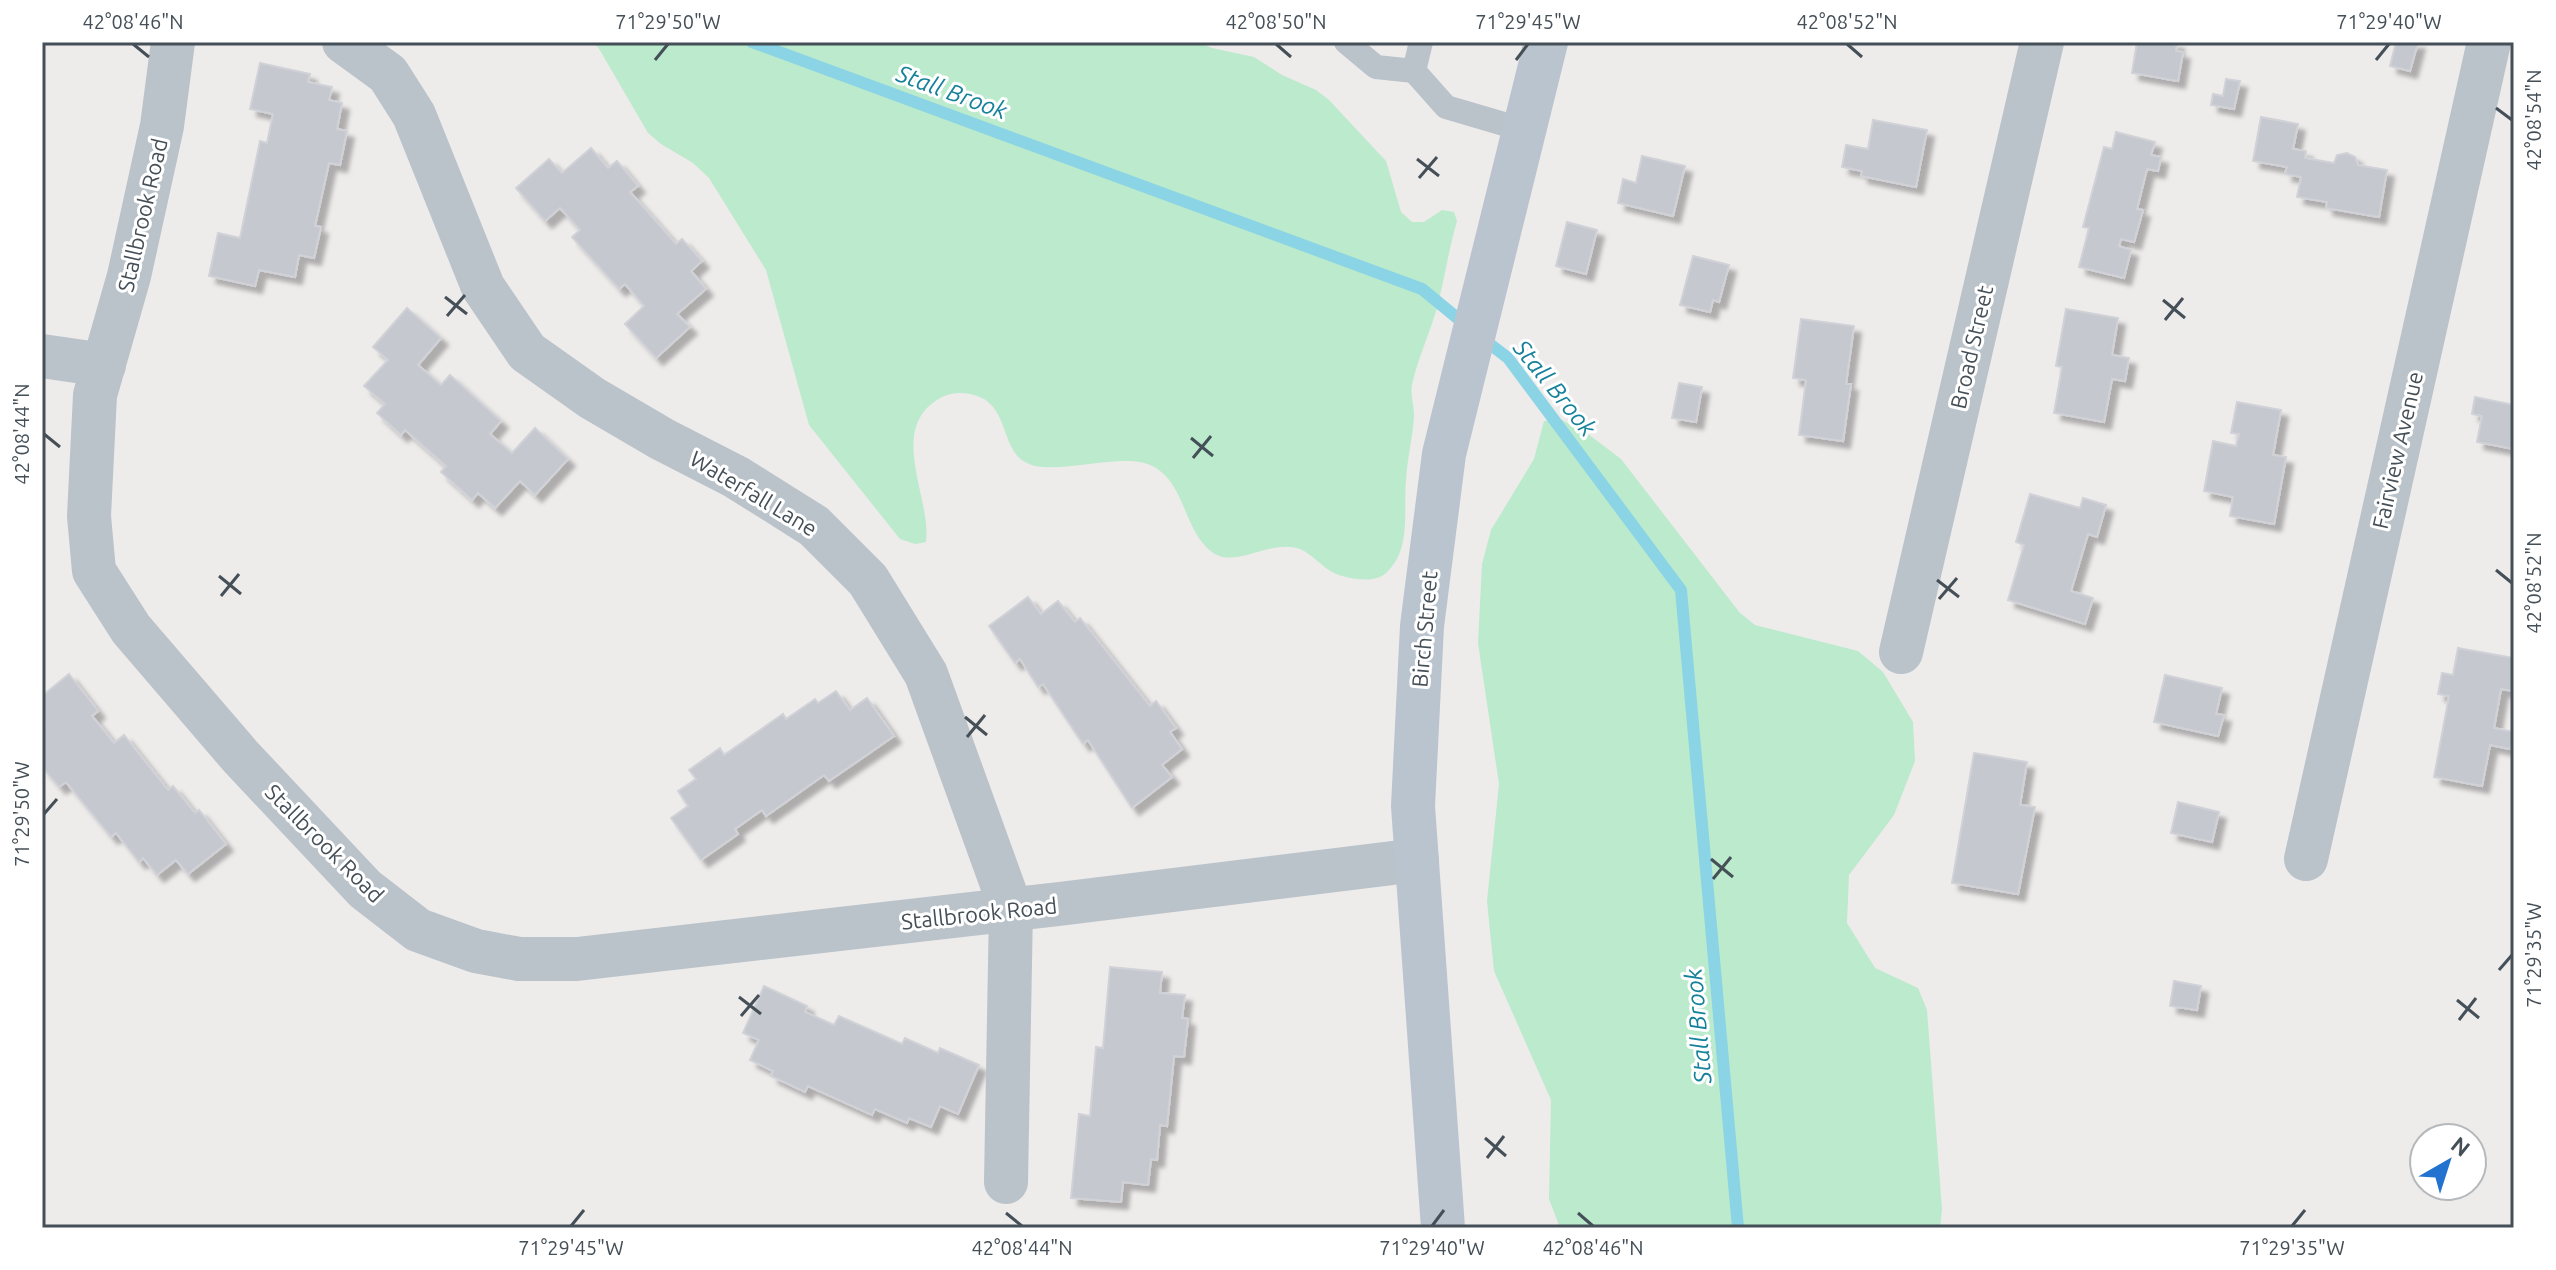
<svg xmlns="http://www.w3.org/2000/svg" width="2556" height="1270" font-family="Ubuntu,sans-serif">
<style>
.green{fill:#bbeacc}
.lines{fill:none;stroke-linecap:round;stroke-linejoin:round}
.stream{stroke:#8bd4e5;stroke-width:12}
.building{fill:#c5c8ce;stroke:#d0d2d7;stroke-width:2;filter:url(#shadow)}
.lane{stroke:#bac3ca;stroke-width:24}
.street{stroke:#bac3ca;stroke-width:44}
.secondary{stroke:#bac4cf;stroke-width:44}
.ticks{fill:none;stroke:#454f57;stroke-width:3}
.labels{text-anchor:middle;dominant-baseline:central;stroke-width:6;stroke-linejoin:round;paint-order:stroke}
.street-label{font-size:22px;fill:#454f57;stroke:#fff}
.water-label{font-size:24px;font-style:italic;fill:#15819b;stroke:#fff}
.neatline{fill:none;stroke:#454f57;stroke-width:3}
.ticks-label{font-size:20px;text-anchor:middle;fill:#454f57}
</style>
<defs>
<filter id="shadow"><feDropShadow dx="7" dy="7" stdDeviation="2" flood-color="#0004"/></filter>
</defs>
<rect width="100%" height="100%" fill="#eeebeb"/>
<!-- green -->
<g class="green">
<path d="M591,42H1198L1212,48L1254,57L1282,75L1316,90L1329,100L1386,161L1401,212L1412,222H1424L1442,210L1454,212L1457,221C1449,248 1445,276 1438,304C1431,331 1418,357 1412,385C1410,394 1414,405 1414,415C1413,437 1407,459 1406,481C1403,512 1412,549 1386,573C1374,584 1348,579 1334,573C1322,567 1312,554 1300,549C1271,538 1235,570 1212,552C1184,531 1186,487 1156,468C1126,448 1054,479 1025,462C1002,449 1008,411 982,398C969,392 954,391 942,397C885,427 932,498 926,542L915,544L900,539L809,425L766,270L709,178L693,163L661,144L648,133L598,47Z"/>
<path d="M1562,420L1588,434L1621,459L1740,613L1755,625L1858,651L1883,672L1913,722L1915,761L1894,815L1849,875L1847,923L1875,968L1918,988L1927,1010L1942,1209L1940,1228H1560L1549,1199L1551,1100L1494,971L1487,901L1499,784L1478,643L1482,564L1491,530L1534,459L1544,421Z"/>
</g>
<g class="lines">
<!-- stream -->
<g class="stream">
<path d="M752,42L1422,289L1467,326"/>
<path d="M1482,338L1508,358L1681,590L1738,1228"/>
</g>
</g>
<!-- building -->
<g class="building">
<path d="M2137,42H2177L2176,51L2183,52L2178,81L2132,73Z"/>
<path d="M2396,42H2418L2410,71L2390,66Z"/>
<path d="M260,63L310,74L308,82L332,87L329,100L342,103L337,129L347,131L340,165L329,163L315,226L321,227L314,258L299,255L295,277L259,270L255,286L209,276L218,233L240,238L260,141L267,143L273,114L250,109Z"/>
<path d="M2226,79L2240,81L2234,109L2211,105L2213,94L2223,96Z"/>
<path d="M2261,117L2298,124L2293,149L2306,151L2305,158L2334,163L2337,155L2347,153L2355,157L2358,165L2387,170L2379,217L2326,208L2327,202L2297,197L2301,177L2285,174L2287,167L2253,161Z"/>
<path d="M1873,120L1927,130L1916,187L1861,176L1862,171L1842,167L1846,145L1868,149Z"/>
<path d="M2116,132L2155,142L2151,155L2161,157L2158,171L2147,169L2137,209L2143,210L2134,242L2121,239L2119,246L2131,250L2124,278L2079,267L2089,228L2083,227L2104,147L2112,149Z"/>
<path d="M591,148L608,168L617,161L638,186L630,192L676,244L682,239L702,261L691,271L706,289L677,314L690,327L656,358L625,324L644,306L625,284L619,289L572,237L580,230L560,208L545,221L516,188L549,159L562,173Z"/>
<path d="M1642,156L1685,166L1673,216L1618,203L1623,179L1636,183Z"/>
<path d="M1567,222L1597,230L1586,274L1556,266Z"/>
<path d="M1693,256L1729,265L1719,302L1713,300L1710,312L1680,305Z"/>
<path d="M407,308L441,338L418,365L441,385L450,375L501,421L490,434L512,453L535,428L568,459L535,495L520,481L495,508L478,493L472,500L441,472L446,466L405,430L401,435L377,413L385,404L364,386L388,360L373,347Z"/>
<path d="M2066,309L2118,318L2112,355L2129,358L2125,381L2112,379L2104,422L2054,413L2062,367L2056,366Z"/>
<path d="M1801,319L1854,326L1846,384H1851L1843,441L1799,435L1806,380L1793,378Z"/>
<path d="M1679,383L1702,387L1696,422L1672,418Z"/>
<path d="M2475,397L2514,405V449L2477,442L2482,416L2472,414Z"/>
<path d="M2237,402L2281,410L2273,455L2286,457L2274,524L2230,516L2233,497L2204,491L2213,441L2236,446L2239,434L2231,433Z"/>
<path d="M2030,494L2080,508L2083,498L2106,505L2097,537L2088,534L2071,591L2093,598L2085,624L2008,600L2024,545L2016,542Z"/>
<path d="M1028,597L1041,614L1058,601L1075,622L1080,618L1150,706L1156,701L1176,728L1170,732L1182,749L1162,765L1172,777L1132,808L1088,740L1083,744L1043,684L1038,687L1020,659L1015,663L989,626Z"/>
<path d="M2458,648L2514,658V691L2501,689L2494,728L2514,732L2510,749L2490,745L2482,786L2434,777L2449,696L2438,694L2442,673L2453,675Z"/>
<path d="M69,674L98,711L92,716L114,743L124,735L168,790L173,786L195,813L199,810L226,844L188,874L176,860L157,875L143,858L139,862L116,833L111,837L66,782L59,787L42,767V725L45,722L42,719V696Z"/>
<path d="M2165,675L2222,688L2216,714L2224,715L2218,736L2154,722Z"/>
<path d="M836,691L850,710L867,698L894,736L829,781L824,775L766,816L762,810L735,829L738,834L701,860L671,818L688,806L678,791L696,779L689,770L720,748L724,755L783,714L786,719L815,699L818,703Z"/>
<path d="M1974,753L2027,762L2020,805L2035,807L2018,894L1952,883Z"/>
<path d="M2178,802L2219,812L2212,842L2171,833Z"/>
<path d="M1110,967L1162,972L1160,993L1185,995L1182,1018L1188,1019L1184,1057L1174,1056L1167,1126L1160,1125L1157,1160L1151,1159L1148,1185L1123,1182L1121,1202L1071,1198L1079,1114L1090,1116L1096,1047L1103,1048Z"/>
<path d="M2174,981L2201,986L2197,1010L2170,1006Z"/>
<path d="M764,986L807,1006L805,1012L834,1025L839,1016L902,1044L905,1038L938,1053L940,1048L979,1065L958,1114L940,1106L931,1127L909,1118L907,1123L875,1109L872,1115L808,1086L805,1092L771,1076L773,1071L750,1060L759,1040L743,1033Z"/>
</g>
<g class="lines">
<!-- lane -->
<g class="lane">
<path d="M1346,42L1376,67L1414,71"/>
<path d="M1421,42L1414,71L1446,107L1524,130"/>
</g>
<!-- street -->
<g class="street">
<path d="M173,42L162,126L129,276L95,395L89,516L94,571L131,629L240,756L365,889L418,930L476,951L519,959H577L1059,904L1417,860"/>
<path d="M344,42L388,74L414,115L483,287L527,352L592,398L662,439L736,477L814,526L868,580L926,674L1011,909L1006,1182"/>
<path d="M42,356L104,365"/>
<path d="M1901,652L2042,42"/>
<path d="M2306,859L2489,42"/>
</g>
<!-- secondary -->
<path class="secondary" d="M1443,1228L1413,806L1422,626L1444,454L1546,42"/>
</g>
<!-- ticks -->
<path class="ticks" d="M133,44L149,57M1276,44L1291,57M1847,44L1862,57M655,60L668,44M1516,60L1528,44M2376,60L2389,44M2496,108L2512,120M1417,159L1439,176M1419,178L1437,157M445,297L467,314M2163,300L2185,318M447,316L465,295M2165,320L2183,298M44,434L60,447M1191,438L1213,456M1193,458L1211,436M2496,570L2512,583M219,576L241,594M1937,580L1959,597M221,596L239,574M1939,599L1957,578M965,717L987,735M967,737L985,715M44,814L57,799M1711,859L1733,877M1713,879L1731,857M2499,970L2512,955M739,997L761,1014M2457,1000L2479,1018M741,1016L759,995M2459,1020L2476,998M1485,1138L1506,1156M1487,1158L1504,1136M1006,1213L1022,1226M1578,1213L1593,1226M571,1226L584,1210M1432,1226L1444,1210M2292,1226L2305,1210"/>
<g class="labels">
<!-- street labels -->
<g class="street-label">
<text transform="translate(142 215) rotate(-77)">Stallbrook Road</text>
<text transform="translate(1971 347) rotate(-77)">Broad Street</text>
<text transform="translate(2397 450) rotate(-77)">Fairview Avenue</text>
<text transform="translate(754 493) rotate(31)">Waterfall Lane</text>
<text transform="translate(1424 629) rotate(-85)">Birch Street</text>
<text transform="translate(325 843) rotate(45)">Stallbrook Road</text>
<text transform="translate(979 913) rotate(-6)">Stallbrook Road</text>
</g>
<!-- water labels -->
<g class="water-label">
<text transform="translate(952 92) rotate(20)">Stall Brook</text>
<text transform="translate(1555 388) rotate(51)">Stall Brook</text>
<text transform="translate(1698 1026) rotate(-95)">Stall Brook</text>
</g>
</g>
<!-- border -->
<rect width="2556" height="1270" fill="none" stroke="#ffffff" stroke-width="88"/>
<!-- north arrow -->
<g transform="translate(2448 1162) rotate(39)"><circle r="38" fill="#ffffff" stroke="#b5b9bc" stroke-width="2"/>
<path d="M0-6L14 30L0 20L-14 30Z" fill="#2472d0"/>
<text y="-12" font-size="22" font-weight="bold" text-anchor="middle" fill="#454f57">N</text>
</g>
<rect x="44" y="44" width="2468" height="1182" class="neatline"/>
<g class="ticks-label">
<text x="133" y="29">42°08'46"N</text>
<text x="668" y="29">71°29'50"W</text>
<text x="1276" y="29">42°08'50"N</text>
<text x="1528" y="29">71°29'45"W</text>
<text x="1847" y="29">42°08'52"N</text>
<text x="2389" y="29">71°29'40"W</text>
<text transform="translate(2534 120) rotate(-90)" y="7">42°08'54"N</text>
<text transform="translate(22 434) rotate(-90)" y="7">42°08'44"N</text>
<text transform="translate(2534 583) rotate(-90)" y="7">42°08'52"N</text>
<text transform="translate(22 814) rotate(-90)" y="7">71°29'50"W</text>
<text transform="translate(2534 955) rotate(-90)" y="7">71°29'35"W</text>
<text x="571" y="1255">71°29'45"W</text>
<text x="1022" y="1255">42°08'44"N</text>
<text x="1432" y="1255">71°29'40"W</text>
<text x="1593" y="1255">42°08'46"N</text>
<text x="2292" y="1255">71°29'35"W</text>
</g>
</svg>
